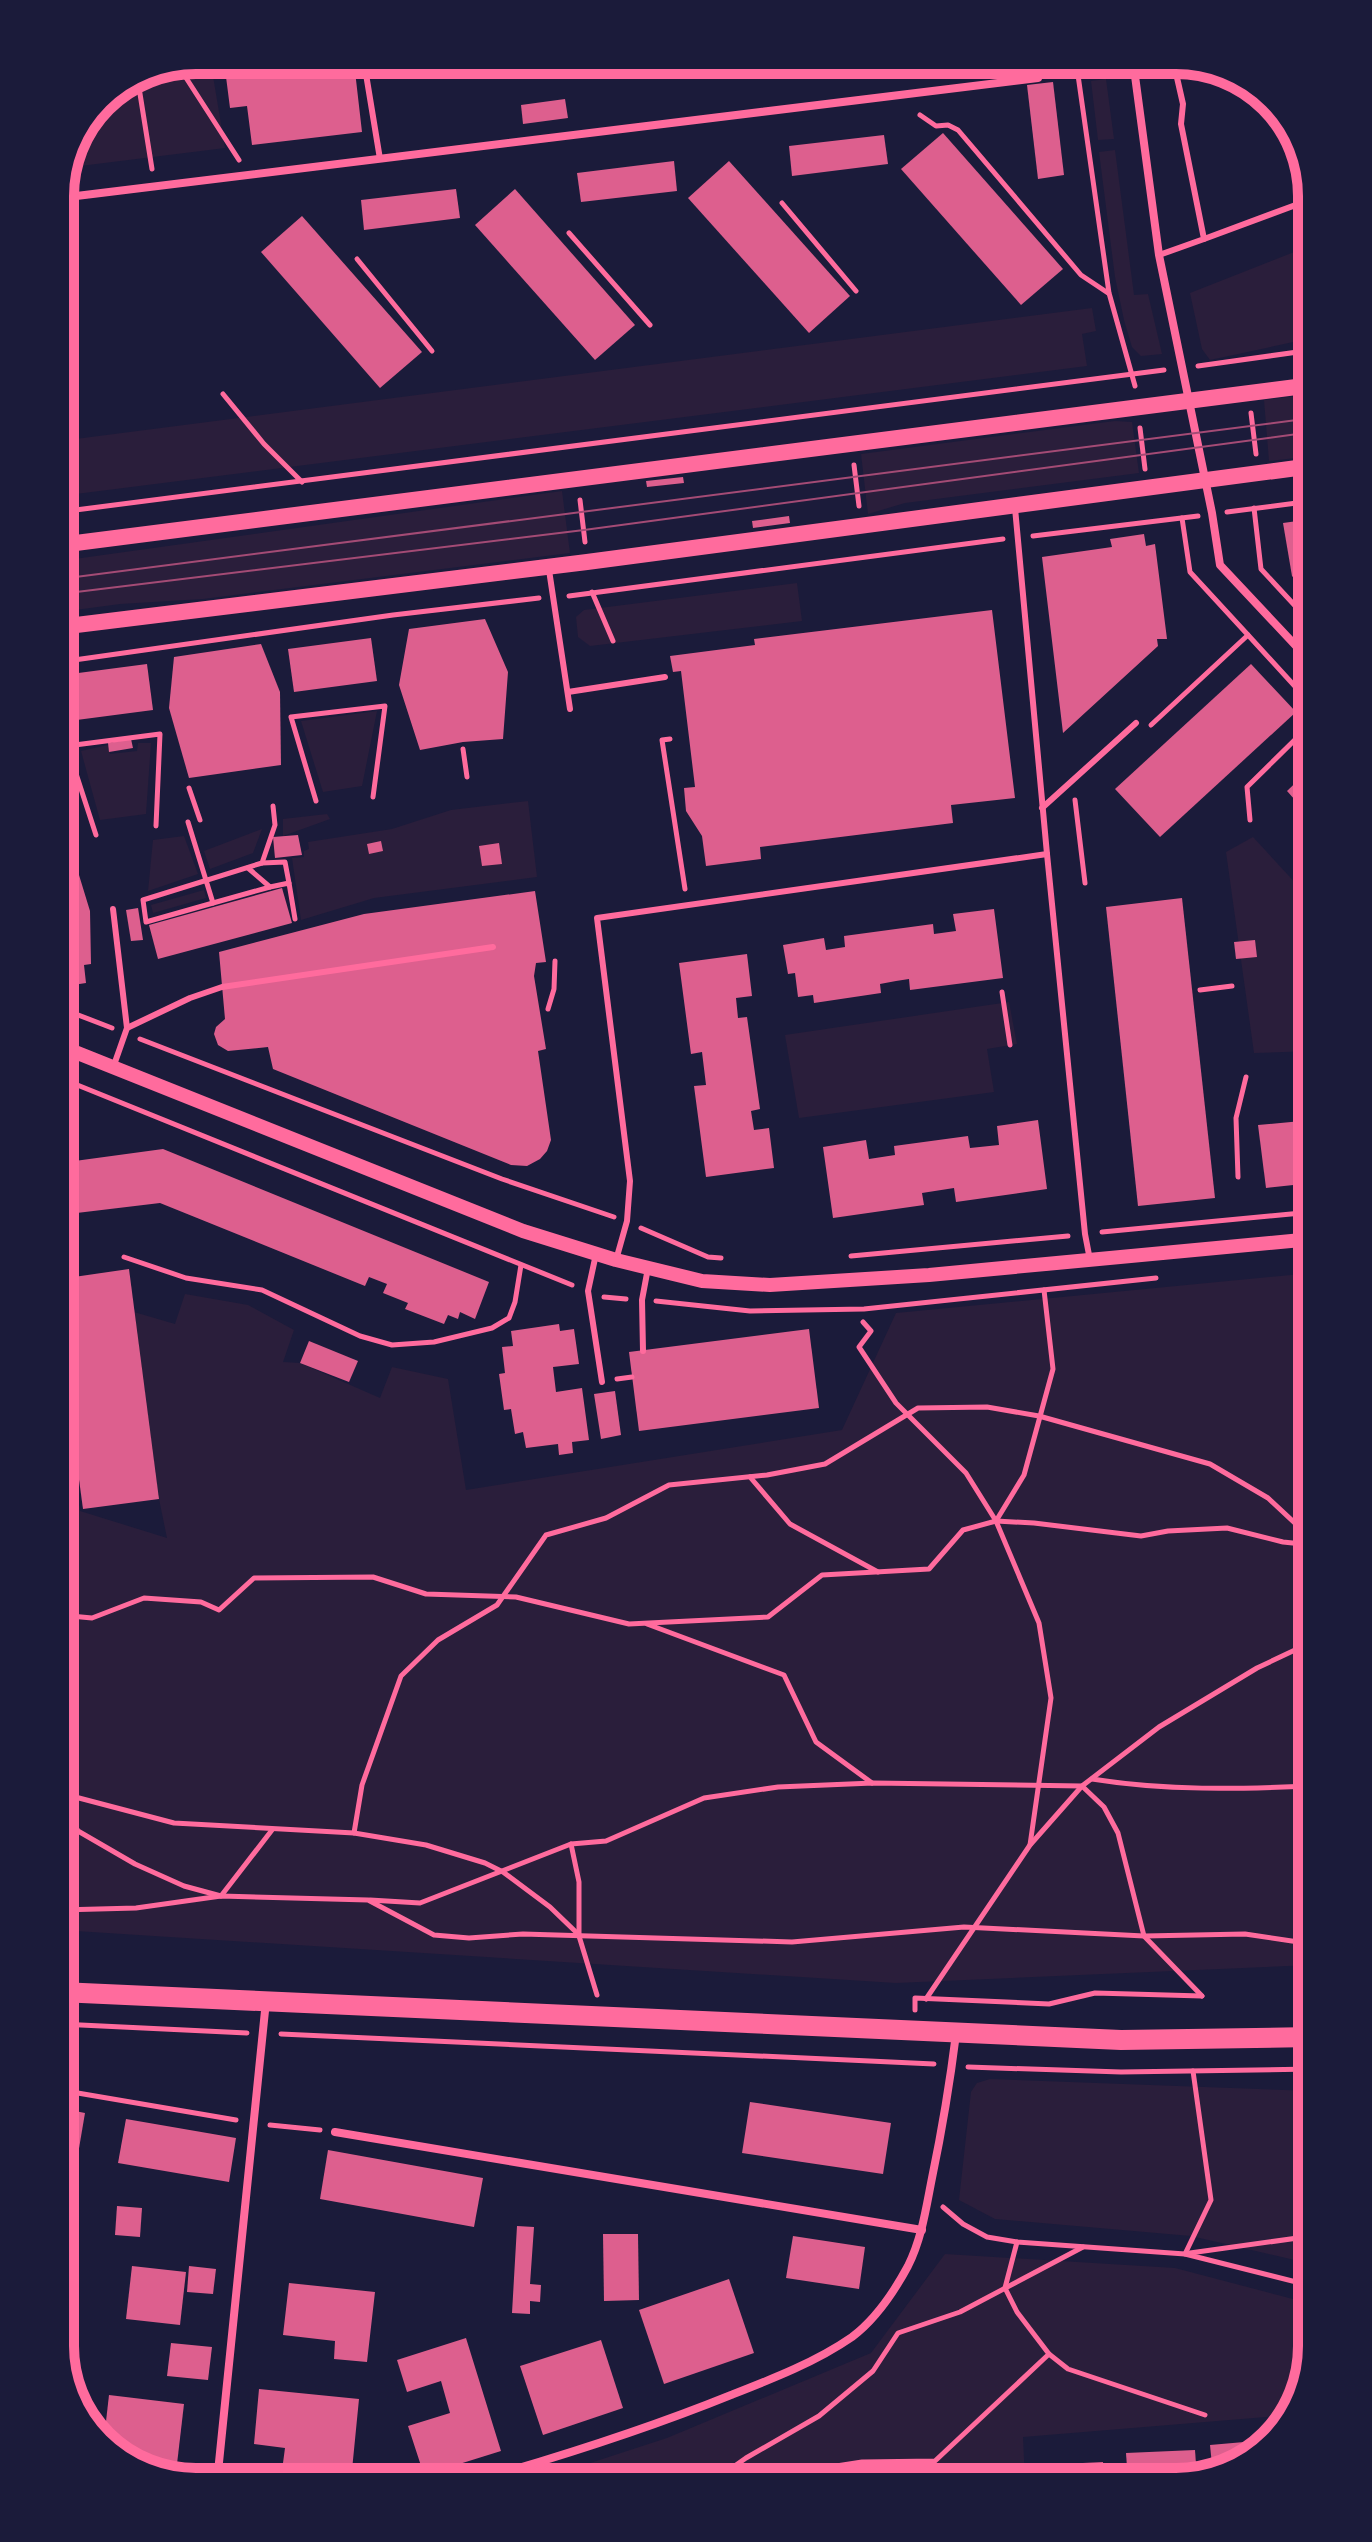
<svg xmlns="http://www.w3.org/2000/svg" width="1372" height="2542" font-family="'Open Sans',sans-serif">
<style>
.green{fill:#2a1e3b}
.building{fill:#dd5f8e}
.lines{fill:none;stroke-linecap:round;stroke-linejoin:round}
.path{stroke:#ff6b9d;stroke-width:5}
.service{stroke:#ff6b9d;stroke-width:6}
.minor{stroke:#ff6b9d;stroke-width:8}
.tertiary{stroke:#ff6b9d;stroke-width:14}
.secondary{stroke:#ff6b9d;stroke-width:16}
.primary{stroke:#ff6b9d;stroke-width:20}
.tram{stroke:#a44b75;stroke-width:2}
.rim{fill:none;stroke:#ff6b9d;stroke-width:10}
</style>
<rect width="100%" height="100%" fill="#1b1b3a"/>
<!-- green -->
<g class="green">
<path d="M145,70H212L225,148L72,167L100,100Z"/>
<path d="M1106,79L1114,139L1098,140L1091,81Z"/>
<path d="M1115,150L1134,295L1148,294L1162,354L1141,356L1132,347L1124,320L1115,277L1099,152Z"/>
<path d="M1312,245V338L1210,360L1202,349L1190,293Z"/>
<path d="M1092,308L1096,331L1082,334L1087,366L60,496V441Z"/>
<path d="M1312,394V456L1269,461L1264,400Z"/>
<path d="M1115,421L1132,422L1139,473L905,503L868,514L861,454Z"/>
<path d="M562,491L570,553L203,599L120,604L60,612V561Z"/>
<path d="M797,583L802,621L590,646L578,637L576,617L584,610Z"/>
<path d="M377,711L362,786L323,792L301,721Z"/>
<path d="M138,743H151L146,814L100,820L81,751L108,745L110,754L137,751Z"/>
<path d="M528,801L537,877L374,898L301,920L292,858L304,857V851L309,849L308,842L392,829L451,810Z"/>
<path d="M327,814L330,819L283,836V819Z"/>
<path d="M262,829L253,853L210,869L204,851Z"/>
<path d="M184,836L198,874L148,891L153,840Z"/>
<path d="M1253,837L1312,901V1051L1254,1053L1226,852Z"/>
<path d="M204,890L206,898L153,913L151,905Z"/>
<path d="M1009,1002L1017,1044L987,1049L994,1092L799,1118L785,1035Z"/>
<path d="M1312,1273V1965L896,1983L60,1930V1369L80,1511L167,1538L159,1499L134,1312L175,1324L185,1294L248,1305L294,1330L283,1362L300,1363L380,1398L392,1367L448,1379L466,1490L842,1430L896,1313Z"/>
<path d="M990,2079L1312,2091V2264L1191,2236L995,2219L959,2200L971,2092L977,2083Z"/>
<path d="M945,2254L1175,2268L1312,2304V2346L1291,2415L1023,2437L1025,2482H532L667,2438L871,2353Z"/>
</g>
<!-- building -->
<g class="building">
<path d="M874,63H920V68L875,74Z"/>
<path d="M225,69H309L310,77L355,71L362,132L252,145L247,106L230,108Z"/>
<path d="M1053,82L1064,175L1038,179L1027,85Z"/>
<path d="M565,99L568,118L523,124L521,105Z"/>
<path d="M943,133L1063,269L1021,305L901,169Z"/>
<path d="M884,135L888,164L792,176L789,146Z"/>
<path d="M674,161L677,191L581,202L577,173Z"/>
<path d="M729,161L850,296L809,333L688,198Z"/>
<path d="M456,189L460,218L364,230L361,200Z"/>
<path d="M515,189L635,325L595,360L475,225Z"/>
<path d="M302,216L422,352L380,388L261,252Z"/>
<path d="M70,245L74,275L60,276V246Z"/>
<path d="M683,477L684,483L647,487L646,481Z"/>
<path d="M789,516L790,523L753,528L752,521Z"/>
<path d="M1312,519V599L1292,576L1283,523Z"/>
<path d="M1144,534L1146,546L1155,544L1167,639H1157L1158,646L1063,733L1042,557L1112,547L1110,539Z"/>
<path d="M992,610L1015,798L951,805L953,823L760,847L761,859L706,866L702,836L686,811L684,788L695,787L681,671L673,672L670,656L755,645L754,639Z"/>
<path d="M485,619L508,672L503,739L463,742L420,750L399,685L409,629Z"/>
<path d="M371,638L377,681L294,692L288,649Z"/>
<path d="M261,644L280,692L281,765L189,778L169,708L174,657Z"/>
<path d="M147,664L153,710L69,721L63,675Z"/>
<path d="M1251,664L1296,712L1160,837L1115,789Z"/>
<path d="M131,739L133,748L109,752L108,743Z"/>
<path d="M1312,767V819L1287,791Z"/>
<path d="M298,835L302,855L275,858L273,837Z"/>
<path d="M381,841L383,851L369,854L367,844Z"/>
<path d="M499,843L502,864L482,866L479,846Z"/>
<path d="M79,875L90,911L91,964L84,965L86,983L60,987V878Z"/>
<path d="M282,888L292,923L158,959L149,925Z"/>
<path d="M535,891L546,962L536,963L534,976L546,1049L538,1051L551,1140L547,1151L540,1159L527,1166L511,1165L273,1069L268,1047L228,1051L218,1045L214,1034L216,1027L225,1019L219,952L364,914Z"/>
<path d="M1182,898L1215,1198L1138,1206L1106,907Z"/>
<path d="M138,908L143,940L131,941L126,910Z"/>
<path d="M994,909L1003,978L910,990L909,979L896,981L880,984L881,993L814,1003L813,995L798,997L795,973L788,974L783,945L824,938L826,950L845,947L844,936L933,924L934,934L956,931L953,914Z"/>
<path d="M1312,913V933L1302,922Z"/>
<path d="M1255,940L1257,957L1236,959L1234,942Z"/>
<path d="M747,954L752,996L736,998L738,1018L747,1017L760,1109L751,1111L754,1130L769,1128L774,1168L706,1177L694,1086L706,1085L702,1052L691,1054L679,963Z"/>
<path d="M1312,1035V1054L1303,1055L1301,1036Z"/>
<path d="M1038,1120L1047,1189L956,1202L954,1188L922,1193L924,1205L833,1218L823,1147L866,1140L869,1159L895,1155L894,1146L968,1136L970,1148L999,1145L997,1126Z"/>
<path d="M1312,1120V1183L1266,1188L1258,1125Z"/>
<path d="M163,1149L489,1282L475,1319L460,1312L458,1319L448,1315L444,1324L405,1309L408,1303L383,1293L387,1284L369,1277L365,1286L160,1203L60,1215V1163Z"/>
<path d="M129,1269L159,1499L83,1509L60,1339V1279Z"/>
<path d="M559,1324L560,1331L574,1329L579,1364L553,1367L556,1392L582,1388L589,1440L572,1442L573,1453L559,1455L558,1444L526,1448L523,1432L515,1434L511,1409L504,1410L499,1374L505,1373L502,1347L513,1346L511,1331Z"/>
<path d="M809,1329L819,1408L639,1431L629,1352Z"/>
<path d="M309,1341L358,1361L349,1382L300,1363Z"/>
<path d="M615,1391L621,1435L601,1439L594,1394Z"/>
<path d="M750,2102L891,2123L883,2174L742,2153Z"/>
<path d="M60,2108L85,2113L75,2172L60,2170Z"/>
<path d="M126,2119L236,2138L229,2182L118,2163Z"/>
<path d="M328,2150L483,2178L474,2227L320,2199Z"/>
<path d="M117,2206L142,2208L140,2237L115,2235Z"/>
<path d="M517,2226L534,2227L530,2284L541,2285L540,2302L530,2301V2314L512,2313Z"/>
<path d="M603,2234H638L639,2300L604,2301Z"/>
<path d="M793,2236L865,2247L859,2289L786,2278Z"/>
<path d="M132,2266L186,2272L180,2325L126,2319Z"/>
<path d="M189,2266L216,2269L213,2294L187,2292Z"/>
<path d="M729,2279L754,2353L664,2384L639,2310Z"/>
<path d="M289,2283L375,2292L367,2362L334,2359L335,2341L283,2335Z"/>
<path d="M466,2338L501,2451L424,2475L408,2426L450,2413L441,2381L407,2392L397,2360Z"/>
<path d="M601,2340L623,2408L543,2435L520,2366Z"/>
<path d="M171,2343L212,2347L208,2380L167,2376Z"/>
<path d="M259,2389L359,2399L352,2470L283,2463L285,2448L254,2444Z"/>
<path d="M109,2395L184,2404L177,2464L120,2458L104,2439Z"/>
<path d="M1267,2440L1228,2471L1213,2475L1210,2445Z"/>
<path d="M1195,2450L1197,2478L1176,2482H1128L1126,2453Z"/>
<path d="M1103,2462L1104,2482H1043L1042,2465Z"/>
</g>
<g class="lines">
<!-- path -->
<g class="path">
<path d="M1076,61L1109,293L1135,386"/>
<path d="M1077,65L1101,61"/>
<path d="M181,70L239,160"/>
<path d="M137,75L152,169"/>
<path d="M1055,76L1078,73"/>
<path d="M920,115L936,126L948,125L958,130L1081,275L1108,293"/>
<path d="M782,203L856,291"/>
<path d="M569,233L650,325"/>
<path d="M357,259L432,351"/>
<path d="M1198,366L1312,350"/>
<path d="M223,394L264,444L302,482"/>
<path d="M1251,413L1256,454"/>
<path d="M1140,428L1145,469"/>
<path d="M854,465L859,506"/>
<path d="M580,500L585,542"/>
<path d="M1254,508L1261,569L1312,624"/>
<path d="M60,512L1164,370"/>
<path d="M1227,512L1312,501"/>
<path d="M1033,536L1198,516"/>
<path d="M592,592L613,641"/>
<path d="M569,596L1003,539"/>
<path d="M1248,635L1312,705"/>
<path d="M60,662L393,615L539,598"/>
<path d="M1151,725L1248,635L1190,572L1182,518"/>
<path d="M670,739L662,740L685,889"/>
<path d="M463,749L467,777"/>
<path d="M189,788L200,820"/>
<path d="M1075,800L1085,883"/>
<path d="M316,801L291,717L385,706L373,797"/>
<path d="M1250,820L1247,787L1312,723"/>
<path d="M188,822L213,903L146,922L143,900L262,863L275,825L273,806"/>
<path d="M96,835L67,746L160,734L156,826"/>
<path d="M262,863L285,862L289,883"/>
<path d="M270,887L289,883L295,919"/>
<path d="M213,903L270,887L248,868"/>
<path d="M1200,990L1232,986"/>
<path d="M1002,992L1010,1045"/>
<path d="M60,1008L112,1028"/>
<path d="M548,1009L554,989L555,961"/>
<path d="M140,1039L502,1179L614,1217"/>
<path d="M60,1078L572,1285"/>
<path d="M1238,1177L1236,1118L1246,1077"/>
<path d="M641,1228L708,1257L721,1258"/>
<path d="M1102,1232L1312,1212"/>
<path d="M851,1256L1068,1236"/>
<path d="M124,1257L186,1278L262,1290L360,1336L392,1345L434,1342L492,1328L509,1318L515,1302L521,1265"/>
<path d="M604,1297L626,1299"/>
<path d="M656,1301L750,1311L864,1309L1156,1278"/>
<path d="M863,1322L871,1331L859,1347L896,1403L966,1473L996,1521L1039,1623L1051,1698L1030,1845"/>
<path d="M617,1379L632,1377"/>
<path d="M750,1477L790,1524L878,1572"/>
<path d="M996,1521L1024,1475L1053,1369L1044,1290"/>
<path d="M60,1615L92,1618L144,1598L201,1602L219,1610L254,1578L373,1577L426,1594L516,1597L629,1624L768,1617L822,1575L929,1569L963,1530L996,1521L1034,1523L1141,1536L1168,1531L1227,1528L1283,1542L1312,1545"/>
<path d="M647,1624L784,1675L816,1742L872,1783"/>
<path d="M1092,1779C1166,1791 1238,1789 1312,1786"/>
<path d="M60,1793L174,1823L354,1833L426,1845L485,1863L503,1872L550,1907L579,1935"/>
<path d="M60,1800L78,1831L135,1864L184,1886L221,1896L272,1830"/>
<path d="M354,1833L362,1785L401,1676L438,1640L497,1605L546,1535L606,1518L669,1485L767,1475L825,1464L918,1408L987,1407L1039,1416L1210,1464L1268,1498L1312,1539"/>
<path d="M571,1844L579,1882V1936L597,1995"/>
<path d="M370,1900L420,1903L571,1844L606,1841L704,1798L778,1787L873,1783L1082,1786L1104,1807L1118,1833L1144,1936L1202,1996"/>
<path d="M60,1910L136,1908L221,1896L368,1900L434,1935L469,1938L523,1934L792,1942L964,1927L1144,1936L1245,1934L1312,1944"/>
<path d="M926,1999L1030,1845L1082,1786L1159,1727L1257,1668L1312,1642"/>
<path d="M915,2010V1998L1049,2004L1095,1993L1202,1996"/>
<path d="M60,2024L247,2033"/>
<path d="M281,2034L934,2064"/>
<path d="M968,2067L1121,2072L1312,2069"/>
<path d="M60,2090L236,2120"/>
<path d="M270,2125L320,2130"/>
<path d="M943,2207L963,2224L987,2237L1017,2242L1185,2254L1312,2286"/>
<path d="M1190,2253L1312,2236"/>
<path d="M1185,2254L1211,2200L1193,2071"/>
<path d="M1049,2354L1068,2369L1205,2415"/>
<path d="M712,2482L746,2458L819,2416L873,2371L898,2333L960,2312L1083,2247"/>
<path d="M734,2482L862,2462L935,2461L1049,2354L1017,2312L1005,2288L1017,2242"/>
</g>
<!-- service -->
<g class="service">
<path d="M365,68L380,159"/>
<path d="M1204,239L1312,199"/>
<path d="M1159,255L1204,239L1181,124L1183,104L1173,60"/>
<path d="M549,570L570,709"/>
<path d="M568,692L665,677"/>
<path d="M1042,808L1136,723"/>
<path d="M1047,854L1085,1234L1090,1260"/>
<path d="M113,909L127,1028"/>
<path d="M114,1065L127,1028L190,998L222,987L493,947"/>
<path d="M596,1254L588,1291L602,1382"/>
<path d="M616,1260L627,1221L630,1181L597,918L1047,854L1015,508"/>
<path d="M643,1351L642,1300L648,1268"/>
</g>
<!-- minor -->
<g class="minor">
<path d="M1133,61L1159,255L1212,513L1220,565L1312,663"/>
<path d="M60,198L1038,78"/>
<path d="M335,2132L922,2230"/>
<path d="M217,2482L266,2001"/>
<path d="M471,2482C559,2457 647,2429 731,2395C772,2379 816,2362 852,2337C876,2319 894,2292 908,2266C922,2238 926,2208 932,2178C942,2130 950,2082 956,2034"/>
</g>
<!-- tertiary -->
<path class="tertiary" d="M60,1046L523,1231L616,1260L702,1281L770,1285L929,1275L1312,1239"/>
<!-- secondary -->
<g class="secondary">
<path d="M60,545L1312,385"/>
<path d="M60,627L587,562L1312,466"/>
</g>
<!-- primary -->
<path class="primary" d="M60,1992L1121,2040L1312,2037"/>
<!-- tram -->
<g class="tram">
<path d="M60,579L1312,418"/>
<path d="M60,594L584,530L1312,432"/>
</g>
</g>
<!-- crop -->
<path d="M0 0H1372V2542H0ZM196 74H1176A122 122 0 0 1 1298 196V2346A122 122 0 0 1 1176 2468H196A122 122 0 0 1 74 2346V196A122 122 0 0 1 196 74Z" fill="#1b1b3a" fill-rule="evenodd"/>
<path class="rim" d="M196 74H1176A122 122 0 0 1 1298 196V2346A122 122 0 0 1 1176 2468H196A122 122 0 0 1 74 2346V196A122 122 0 0 1 196 74Z"/>
</svg>
